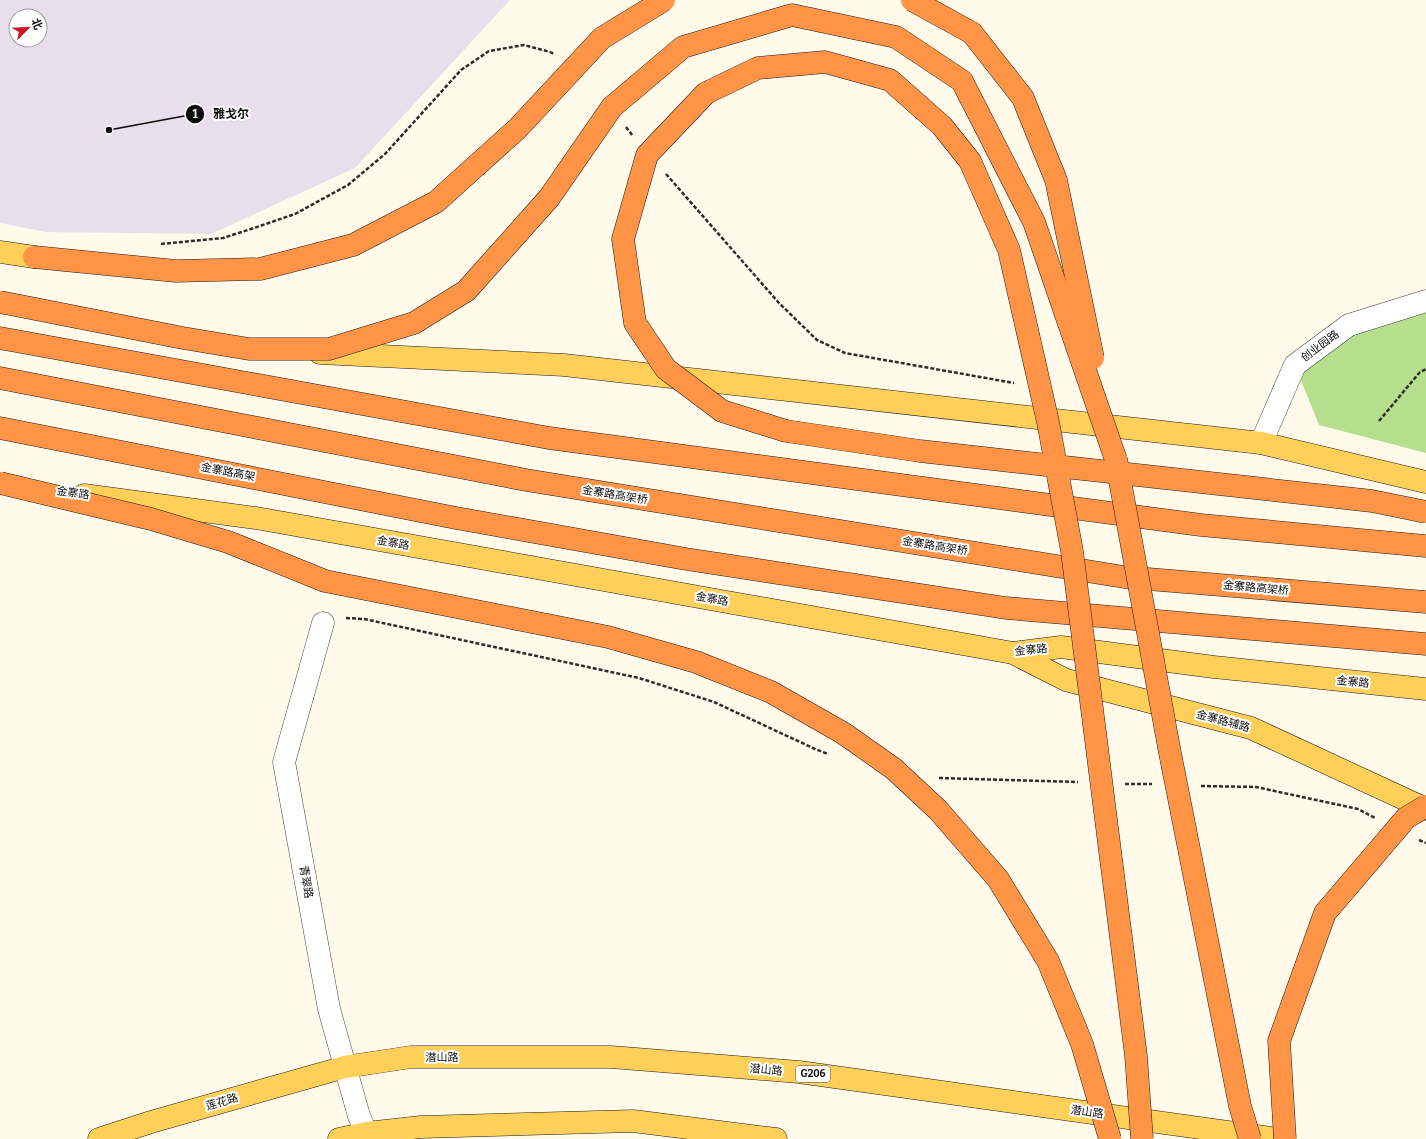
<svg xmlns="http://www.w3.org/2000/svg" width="1426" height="1139" font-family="Bitter,'Noto Sans SC',serif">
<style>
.industrial{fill:#e9deeb;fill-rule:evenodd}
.forest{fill:#b5df8d}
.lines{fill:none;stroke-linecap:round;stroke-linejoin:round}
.minor-casing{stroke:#3e3e3e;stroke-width:23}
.major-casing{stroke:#1c1c1c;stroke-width:23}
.highway-casing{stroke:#1c1c1c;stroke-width:23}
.path{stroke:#2d2d2d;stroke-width:2.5;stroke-dasharray:4 2;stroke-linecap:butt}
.minor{stroke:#fff;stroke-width:22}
.major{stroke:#ffd059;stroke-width:22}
.highway{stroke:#ff9447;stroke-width:22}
.highway-bridge-casing{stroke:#1c1c1c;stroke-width:23;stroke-linecap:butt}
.highway-bridge{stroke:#ff9447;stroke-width:22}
.labels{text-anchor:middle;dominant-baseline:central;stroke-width:4;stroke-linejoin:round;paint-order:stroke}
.shield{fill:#fff;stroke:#545454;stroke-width:1}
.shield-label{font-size:10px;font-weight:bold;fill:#0b0b0b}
.street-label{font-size:11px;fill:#0b0b0b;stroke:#fff}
.leader{fill:none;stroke:#0b0b0b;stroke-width:1.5}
.callout-dot{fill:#0b0b0b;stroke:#fff;stroke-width:1.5}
.mark-label{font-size:12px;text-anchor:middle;font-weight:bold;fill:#fff}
.callout-label{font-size:12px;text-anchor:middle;font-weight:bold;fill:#0b0b0b;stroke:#fff;stroke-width:4;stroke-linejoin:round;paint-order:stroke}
</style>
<rect width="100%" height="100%" fill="#fffae9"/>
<!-- industrial -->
<path class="industrial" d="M0,0H510L355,168L211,234L46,232L0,223ZM16,16H40V40H16Z"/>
<!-- forest -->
<path class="forest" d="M1426,301V453L1319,425L1295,365L1349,325Z"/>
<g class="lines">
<!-- minor casing -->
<g class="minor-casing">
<g id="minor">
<path d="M1261,443L1295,365L1349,325L1426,301"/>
<path d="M323,623L284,762L329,1009L359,1116L369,1139"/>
</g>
</g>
<!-- major casing -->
<g class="major-casing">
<g id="major">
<path d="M0,252L34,257"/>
<path d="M320,353L564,365L1261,443L1426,482"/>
<path d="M84,495L256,518L1013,653L1061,647L1214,667L1426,689"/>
<path d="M1013,653L1066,680L1251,728L1426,809"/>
<path d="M99,1139L151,1122L345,1067L411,1057H611L799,1072L1279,1139"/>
<path d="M339,1139L367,1133L421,1127L633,1121L776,1139"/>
</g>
</g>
<!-- highway casing -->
<g class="highway-casing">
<g id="highway">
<path d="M0,338L549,438L1201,525L1426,546"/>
<path d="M0,378L526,480L1124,577L1426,602"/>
<path d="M0,428L456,518L686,559L1006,608L1426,644"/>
</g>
</g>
<!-- path -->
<g class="path">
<path d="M626,127L633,136"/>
<path d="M666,174L779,303L817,340L845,353L1014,383"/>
<path d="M161,244L223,238L254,228L295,214L348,185L385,154L461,70L489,51L524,45L550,52L554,54"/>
<path d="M1379,421L1420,372L1426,369"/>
<path d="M346,618L364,619L639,678L714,702L815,749L828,754"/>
<path d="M939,778L1078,782"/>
<path d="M1125,784H1152"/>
<path d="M1201,786L1256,787L1358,809L1375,818"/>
<path d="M1419,840L1426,843"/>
</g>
<!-- minor -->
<use href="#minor" class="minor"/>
<!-- major -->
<use href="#major" class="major"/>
<!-- highway -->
<use href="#highway" class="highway"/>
<!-- highway-bridge casing -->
<g class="highway-bridge-casing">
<g id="highway-bridge">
<path d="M912,0L972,33L1023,98L1056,180L1093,358"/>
<path d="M34,257L176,271L260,269L353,245L436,202L517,129L602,38L664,0"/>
<path d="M0,302L183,338L249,349H329L414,323L466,291L549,198L612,107L683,47L792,15L896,37L962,81L1034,222L1116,460"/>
<path d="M1116,459L1170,753L1240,1106L1250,1139"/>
<path d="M0,483L151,519L228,542L325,581L608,637L696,662L771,692L843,733L894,769L938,810L998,879L1048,961L1082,1044L1110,1139"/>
<path d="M1142,1139L1136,1056L1072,551L1048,422L1009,250L970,161L942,126L890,80L825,62L758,68L706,93L647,155L623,239L635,323L666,369L722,411L786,431L920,451L1372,501L1426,512"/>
<path d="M1285,1139L1279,1041L1325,913L1406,818L1426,806"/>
</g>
</g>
<!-- highway-bridge -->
<use href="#highway-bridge" class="highway-bridge"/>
</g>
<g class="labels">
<!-- shield labels -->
<rect class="shield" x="796" y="1066" width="34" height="16" rx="3"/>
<g class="shield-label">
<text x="813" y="1074">G206</text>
</g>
<!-- street labels -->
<g class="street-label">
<text transform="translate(1320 346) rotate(-37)">创业园路</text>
<text transform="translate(228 472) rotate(11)">金寨路高架</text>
<text transform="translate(73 493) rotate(8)">金寨路</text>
<text transform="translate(615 495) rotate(9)">金寨路高架桥</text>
<text transform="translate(393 543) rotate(10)">金寨路</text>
<text transform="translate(935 546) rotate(9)">金寨路高架桥</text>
<text transform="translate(1256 588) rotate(5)">金寨路高架桥</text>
<text transform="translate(712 599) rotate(10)">金寨路</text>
<text transform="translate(1031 650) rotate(-6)">金寨路</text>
<text transform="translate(1353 682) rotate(6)">金寨路</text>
<text transform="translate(1223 721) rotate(15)">金寨路辅路</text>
<text transform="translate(306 882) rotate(80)">青翠路</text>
<text x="442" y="1057">潜山路</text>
<text transform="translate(766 1070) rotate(5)">潜山路</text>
<text transform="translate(222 1102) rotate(-16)">莲花路</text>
<text transform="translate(1087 1112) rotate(8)">潜山路</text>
</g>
</g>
<!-- callouts -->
<path class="leader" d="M109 130L195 114"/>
<g class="callout-dot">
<circle cx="109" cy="130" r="4"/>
<circle cx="195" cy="114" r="10"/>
</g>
<g class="mark-label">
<text x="195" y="118">1</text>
</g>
<g class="callout-label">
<text x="231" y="118">雅戈尔</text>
</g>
<!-- north arrow -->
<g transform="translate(28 28) rotate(66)"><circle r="19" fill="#ffffff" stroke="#9d9d9d"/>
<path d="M0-3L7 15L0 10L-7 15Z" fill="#c81626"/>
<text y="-6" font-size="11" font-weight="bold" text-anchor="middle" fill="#0b0b0b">北</text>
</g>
</svg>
